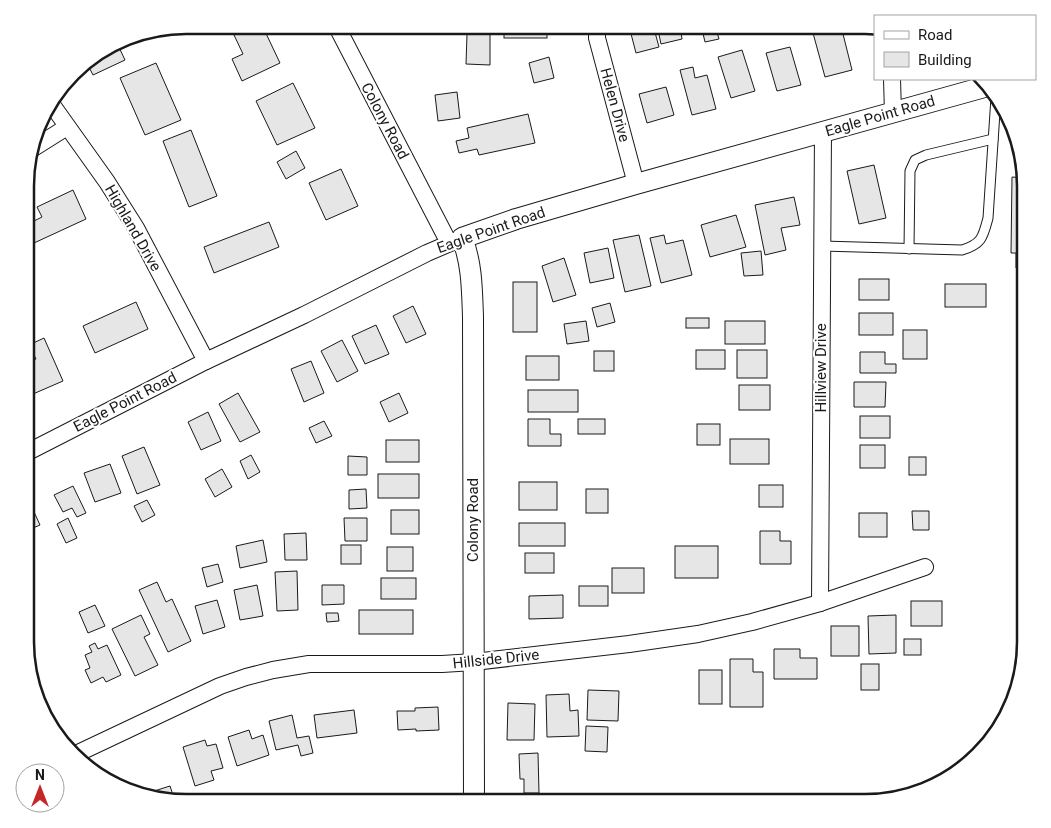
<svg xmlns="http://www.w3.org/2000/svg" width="1051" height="828" font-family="Roboto,sans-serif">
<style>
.building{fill:#e6e6e6;stroke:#1a1a1a}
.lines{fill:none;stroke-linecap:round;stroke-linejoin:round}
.service-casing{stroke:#1a1a1a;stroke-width:11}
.minor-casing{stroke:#1a1a1a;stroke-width:18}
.tertiary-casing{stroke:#1a1a1a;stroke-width:22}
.service{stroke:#fff;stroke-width:9}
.minor{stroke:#fff;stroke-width:16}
.tertiary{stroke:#fff;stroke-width:20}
.labels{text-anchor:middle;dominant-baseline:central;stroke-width:4;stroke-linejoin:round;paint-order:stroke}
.street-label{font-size:15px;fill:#1a1a1a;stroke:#fff}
.rim{fill:none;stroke:#1a1a1a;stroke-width:2.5}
</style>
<rect width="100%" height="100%" fill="#fff"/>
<!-- building -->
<g class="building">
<path d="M254,25H262L280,63L242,81L232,59L243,54L234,35Z"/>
<rect x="504" y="25" width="43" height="13"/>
<path d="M649,25H653L659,47L636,53L630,30Z"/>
<path d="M657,25H680L682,39L661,44Z"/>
<path d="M701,25H715L719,39L705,42Z"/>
<path d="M746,25H767L747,30Z"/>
<path d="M841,26L852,70L825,77L813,33Z"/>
<path d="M467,34H490V65L466,64Z"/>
<path d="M117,43L125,60L93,75L86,61Z"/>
<path d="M790,47L801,85L777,91L766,53Z"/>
<path d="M742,50L755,91L731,98L718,57Z"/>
<path d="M549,57L554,78L534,83L529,63Z"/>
<path d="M156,63L181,120L145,135L120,78Z"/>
<path d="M693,67L695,78L707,75L716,109L692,115L680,70Z"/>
<path d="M293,83L315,128L277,145L256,101Z"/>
<path d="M666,87L674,115L647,123L639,94Z"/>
<path d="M457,92L460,118L438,121L435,95Z"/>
<path d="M528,114L535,143L479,155L477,149L459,153L456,141L469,138L467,128Z"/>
<path d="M191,130L217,196L189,207L163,141Z"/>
<path d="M296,151L305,168L286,179L277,162Z"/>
<path d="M874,165L886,218L859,224L847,171Z"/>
<path d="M341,169L358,206L326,220L309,183Z"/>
<path d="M1012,177L1024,178L1026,186V269L1016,268V253H1011Z"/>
<path d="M73,190L86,219L34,243L26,225L42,217L37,207Z"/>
<path d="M794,197L800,225L781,228L786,250L765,255L755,205Z"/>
<path d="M736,215L746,247L710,257L701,225Z"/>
<path d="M269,222L279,247L214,273L204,247Z"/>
<path d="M639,235L651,286L625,292L613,240Z"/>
<path d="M664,235L666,244L683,240L692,275L661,283L650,238Z"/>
<path d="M608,248L614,278L590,283L584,253Z"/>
<path d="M761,251L763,275L744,276L741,253Z"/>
<path d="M564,258L576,295L553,302L542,266Z"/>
<rect x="859" y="279" width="30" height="21"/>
<rect x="513" y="282" width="24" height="50"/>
<rect x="945" y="284" width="41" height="23"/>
<path d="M136,302L148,329L95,353L83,326Z"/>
<path d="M610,303L615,322L597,327L592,308Z"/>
<path d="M413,306L426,334L406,343L393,316Z"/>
<rect x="859" y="313" width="34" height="22"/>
<rect x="686" y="318" width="23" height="10"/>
<path d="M586,321L589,341L567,344L564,324Z"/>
<rect x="725" y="321" width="40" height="23"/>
<path d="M376,325L389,354L365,364L352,336Z"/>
<rect x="903" y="330" width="24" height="29"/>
<path d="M44,338L63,381L26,397V363L36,359L29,345Z"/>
<path d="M342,340L358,371L337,382L321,351Z"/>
<rect x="696" y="350" width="29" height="19"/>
<rect x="737" y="350" width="30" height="28"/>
<rect x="594" y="351" width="20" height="20"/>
<path d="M860,352H885V364H896V373H860Z"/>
<rect x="526" y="356" width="33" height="24"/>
<path d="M311,361L324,393L304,402L291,369Z"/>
<path d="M854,382H886L885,407H854Z"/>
<rect x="739" y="385" width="31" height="25"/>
<rect x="528" y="390" width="50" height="22"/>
<path d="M238,393L260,432L240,442L219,404Z"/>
<path d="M399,393L408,413L389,422L380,402Z"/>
<path d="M208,412L221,441L201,450L188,422Z"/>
<rect x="860" y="416" width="30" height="22"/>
<path d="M528,419H550V434H561V446H528Z"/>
<rect x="578" y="419" width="27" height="15"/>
<path d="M324,421L332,436L316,443L309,428Z"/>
<rect x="697" y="424" width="23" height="21"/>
<rect x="730" y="439" width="39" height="25"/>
<rect x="386" y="440" width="33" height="22"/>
<rect x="860" y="445" width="25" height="23"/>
<path d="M144,447L160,485L137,494L122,456Z"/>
<path d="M251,455L260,472L248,479L240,461Z"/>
<path d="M348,456L367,457V475H348Z"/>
<rect x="909" y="457" width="17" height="18"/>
<path d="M110,464L121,493L95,502L84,473Z"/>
<path d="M222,469L232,487L215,497L205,479Z"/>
<rect x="378" y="474" width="41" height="24"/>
<rect x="519" y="482" width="38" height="28"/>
<rect x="759" y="485" width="24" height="22"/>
<path d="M73,486L86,513L77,517L72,508L63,512L54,495Z"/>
<path d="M366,489L367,508L349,509V490Z"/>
<rect x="586" y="489" width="22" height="24"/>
<path d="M147,500L155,515L142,522L134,506Z"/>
<path d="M29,501L40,525L26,531V502Z"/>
<rect x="391" y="510" width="28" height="24"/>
<path d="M912,511H929V530H913Z"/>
<rect x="859" y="513" width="28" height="24"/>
<path d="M68,518L77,538L66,543L57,524Z"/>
<path d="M344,518H367V541H345Z"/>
<rect x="519" y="523" width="46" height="23"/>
<path d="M760,531H780V541H791V564H760Z"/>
<path d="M306,533L307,560H285L284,534Z"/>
<path d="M263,540L267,562L240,568L236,546Z"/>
<rect x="341" y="545" width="20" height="19"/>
<rect x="675" y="546" width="43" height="32"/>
<rect x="387" y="547" width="26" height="24"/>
<rect x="525" y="553" width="29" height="20"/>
<path d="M218,564L223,582L207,587L202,568Z"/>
<rect x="612" y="568" width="32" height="25"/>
<path d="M297,571L298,610L277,611L275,572Z"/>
<rect x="381" y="578" width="35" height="21"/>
<path d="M26,581L32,595L25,597Z"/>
<path d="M157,582L166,602L172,599L191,641L168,652L139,590Z"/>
<path d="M257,585L263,616L240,620L234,590Z"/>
<path d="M322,585H344V604L322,605Z"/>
<rect x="579" y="586" width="29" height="20"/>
<path d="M563,595V618L529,619V596Z"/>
<path d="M217,600L225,627L203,634L195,606Z"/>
<rect x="911" y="601" width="31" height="25"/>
<path d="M95,605L105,626L88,633L79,612Z"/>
<rect x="359" y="610" width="54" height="24"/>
<path d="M326,613H338L339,621L327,622Z"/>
<path d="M141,615L150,634L144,637L158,665L135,676L112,629Z"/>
<path d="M896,615V653L869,654L868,616Z"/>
<rect x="831" y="626" width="28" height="30"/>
<rect x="904" y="639" width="17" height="16"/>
<path d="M95,643L98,649L107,645L121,675L106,682L103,677L91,683L85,670L90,668L85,655L92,652L89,646Z"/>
<path d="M774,649H800V658H817V679H774Z"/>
<path d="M730,659H753V672H763V707H730Z"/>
<rect x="861" y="664" width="18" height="26"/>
<rect x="699" y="670" width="23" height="34"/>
<path d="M588,690L619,691L618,721L587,720Z"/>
<path d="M569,694L570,711L578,710L579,736L547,737L546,695Z"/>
<path d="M508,703L535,704L534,740H507Z"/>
<path d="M438,707L439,730L416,731V729L398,730L397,711H415V708Z"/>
<path d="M354,710L357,733L317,738L314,715Z"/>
<path d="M292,715L297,738L309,736L313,753L301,756L298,745L276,750L269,721Z"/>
<path d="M586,726L608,727L607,752L585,751Z"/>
<path d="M249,730L252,739L263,735L269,755L237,766L228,737Z"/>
<path d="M205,740L207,746L216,744L223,768L211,771L214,780L195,786L183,747Z"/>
<path d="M538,753L539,793H524V779H520L519,754Z"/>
<path d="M122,780L128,792L114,784Z"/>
<path d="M170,786L175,801L188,797L190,803H176L152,797L151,792Z"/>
</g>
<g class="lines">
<!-- service casing -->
<g class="service-casing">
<g id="service">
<path d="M822,246L962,250C982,244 983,237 988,218L996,97"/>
<path d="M909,249L910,171L915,160L926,155L993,139"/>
</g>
</g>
<!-- minor casing -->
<g class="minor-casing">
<g id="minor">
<path d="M336,25L449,243"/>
<path d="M597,25V38L636,184"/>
<path d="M892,79L893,113"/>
<path d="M50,102L107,182L136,228L206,361"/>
<path d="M32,149L67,127"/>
<path d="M26,453L206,361L304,315L427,253L462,238"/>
<path d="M820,603L823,132"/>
<path d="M74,755L220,686L246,677L273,670L309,664H442L474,662L629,644L698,634L752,622L820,603L925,567"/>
</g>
</g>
<!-- tertiary casing -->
<g class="tertiary-casing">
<path id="tertiary" d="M474,803L473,317C472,290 472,263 462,238L516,219L636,184L988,86"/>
</g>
<!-- service -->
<use href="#service" class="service"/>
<!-- minor -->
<use href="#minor" class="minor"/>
<!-- tertiary -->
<use href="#tertiary" class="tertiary"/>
</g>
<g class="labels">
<!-- street labels -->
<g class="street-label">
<text transform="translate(615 105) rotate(75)">Helen Drive</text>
<text transform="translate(880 116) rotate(-16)">Eagle Point Road</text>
<text transform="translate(385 121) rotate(62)">Colony Road</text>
<text transform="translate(133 228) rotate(60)">Highland Drive</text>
<text transform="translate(491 230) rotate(-19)">Eagle Point Road</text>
<text transform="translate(821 368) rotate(-90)">Hillview Drive</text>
<text transform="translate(125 402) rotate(-27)">Eagle Point Road</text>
<text transform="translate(473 520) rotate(-90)">Colony Road</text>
<text transform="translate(496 659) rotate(-6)">Hillside Drive</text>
</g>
</g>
<!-- crop -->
<path d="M0 0H1051V828H0ZM186 34H865A152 152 0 0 1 1017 186V642A152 152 0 0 1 865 794H186A152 152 0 0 1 34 642V186A152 152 0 0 1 186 34Z" fill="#fff" fill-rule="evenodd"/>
<path class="rim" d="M186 34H865A152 152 0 0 1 1017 186V642A152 152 0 0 1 865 794H186A152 152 0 0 1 34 642V186A152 152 0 0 1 186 34Z"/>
<!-- legend -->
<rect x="874" y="15" width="162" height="65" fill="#ffffff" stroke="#a3a3a3"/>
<rect x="884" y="31" width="25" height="8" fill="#ffffff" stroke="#a3a3a3"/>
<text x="918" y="40" font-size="15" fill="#1a1a1a">Road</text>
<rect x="884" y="52" width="25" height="15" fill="#e6e6e6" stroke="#a3a3a3"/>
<text x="918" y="65" font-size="15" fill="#1a1a1a">Building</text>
<!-- north arrow -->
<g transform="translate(40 788)"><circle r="24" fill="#ffffff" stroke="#a3a3a3"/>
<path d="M0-4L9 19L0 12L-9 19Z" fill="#c62828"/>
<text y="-8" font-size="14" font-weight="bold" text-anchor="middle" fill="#1a1a1a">N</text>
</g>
</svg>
